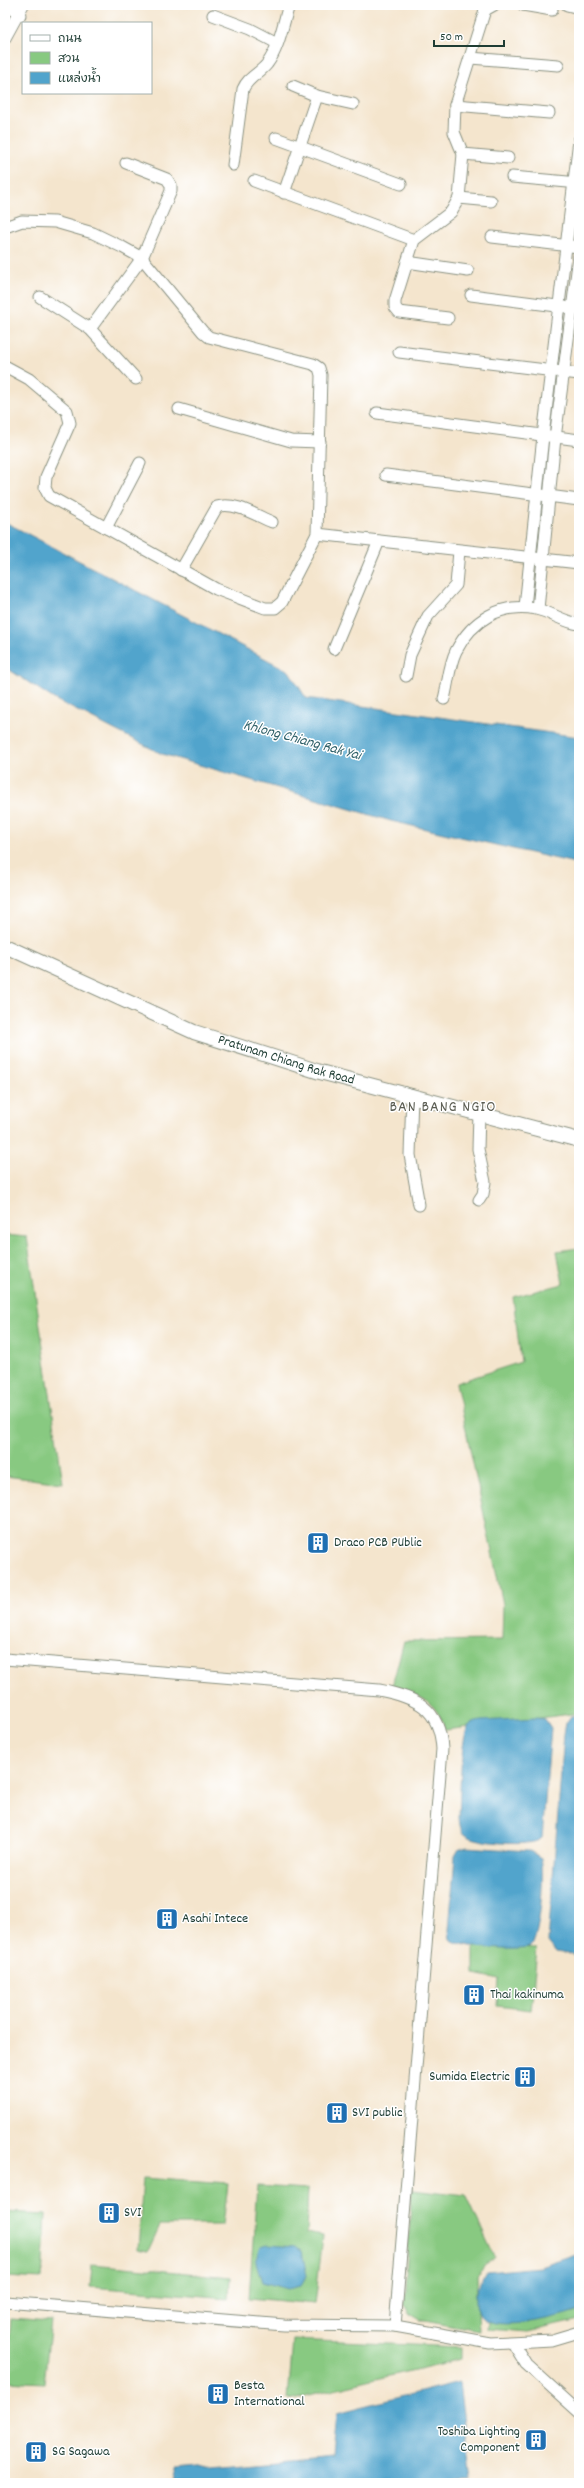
<svg xmlns="http://www.w3.org/2000/svg" width="584" height="2488" font-family="Dekko,'Playpen Sans Thai',sans-serif">
<style>
.green{fill:#88c981;stroke:#54835a}
.water{fill:#51a4cc;stroke:#387080}
.lines{fill:none;stroke-linecap:round;stroke-linejoin:round}
.minor-casing{stroke:#8a9180;stroke-width:13}
.tertiary-casing{stroke:#8a9180;stroke-width:16}
.minor{stroke:#fff;stroke-width:11}
.tertiary{stroke:#fff;stroke-width:14}
.labels{text-anchor:middle;dominant-baseline:central;stroke-width:3;stroke-linejoin:round;paint-order:stroke}
.street-label{font-size:14px;fill:#1f3d34;stroke:#fff}
.poi-label{font-size:14px;fill:#1f3d34;stroke:#fff;text-anchor:start}
.water-label{font-size:15px;font-style:italic;fill:#306169;stroke:#fff}
.quarter-label{font-size:16px;letter-spacing:1px;fill:#5c5e54;stroke:#fff}
</style>
<rect width="100%" height="100%" fill="#fff"/>
<filter id="ink" filterUnits="userSpaceOnUse"><feTurbulence type="fractalNoise" baseFrequency=".025" numOctaves="2"/><feDisplacementMap in="SourceGraphic" scale="8" xChannelSelector="R" yChannelSelector="G"/><feConvolveMatrix kernelMatrix="1 2 1 2 8 2 1 2 1" color-interpolation-filters="sRGB"/></filter>
<filter id="wash" filterUnits="userSpaceOnUse"><feTurbulence type="fractalNoise" baseFrequency=".012" numOctaves="4" result="noise"/><feDisplacementMap in="SourceGraphic" scale="16" xChannelSelector="R" yChannelSelector="G"/><feGaussianBlur stdDeviation="0.9" result="paint"/><feColorMatrix in="noise" values="0 0 0 0 0 0 0 0 0 0 0 0 0 0 0 0 0 1.4 0 .05"/><feComposite in="paint" operator="in"/></filter>
<g filter="url(#wash)">
<rect width="100%" height="100%" fill="#f4e5cd"/>
<!-- green -->
<g class="green">
<path d="M5,1235L27,1237L63,1483L5,1476Z"/>
<path d="M579,1248V1713L445,1730C437,1700 419,1696 392,1686L404,1641L502,1640L503,1604L456,1383L521,1362L513,1297L563,1284L557,1251Z"/>
<path d="M474,1946L537,1949L531,2010L497,2006L499,1979L474,1974Z"/>
<path d="M143,2178L228,2184L223,2225H160L148,2251L138,2249Z"/>
<path d="M257,2186L308,2189L306,2233L323,2236L315,2304L249,2298Z"/>
<path d="M412,2189L466,2195L494,2256L476,2275L479,2331L419,2320L410,2313L404,2303Z"/>
<path d="M5,2212L46,2214L42,2279L5,2277Z"/>
<path d="M92,2264L230,2277L229,2298L90,2287Z"/>
<path d="M579,2310V2320L528,2332L487,2329L488,2321L515,2323Z"/>
<path d="M11,2318L51,2321L44,2383L6,2381Z"/>
<path d="M293,2340L461,2347V2359L288,2400Z"/>
</g>
<!-- water -->
<g class="water">
<path d="M5,522L289,671L306,698L579,737V864L391,821L162,754L54,699L5,667Z"/>
<path d="M571,1716H579V1956L556,1952L548,1942L564,1734L566,1723Z"/>
<path d="M535,1718L545,1719L551,1728L542,1838C534,1848 476,1843 466,1835C460,1831 460,1825 459,1818C460,1801 460,1740 468,1728C471,1723 476,1722 481,1721Z"/>
<path d="M466,1847L530,1851L541,1858C545,1873 540,1935 531,1947C518,1952 460,1948 450,1939L449,1930L455,1856L459,1849Z"/>
<path d="M268,2245L295,2247L302,2251L307,2276L301,2286L289,2289L262,2282L256,2262L261,2247Z"/>
<path d="M579,2254V2310C560,2317 496,2333 481,2317C477,2312 477,2305 477,2299C477,2288 478,2278 487,2272L540,2267Z"/>
<path d="M459,2382L471,2483H174L177,2470L333,2456L337,2413Z"/>
</g>
</g>
<g filter="url(#ink)">
<g class="lines">
<!-- minor casing -->
<g class="minor-casing">
<g id="minor">
<path d="M7,5L20,15"/>
<path d="M523,5L552,10"/>
<path d="M567,5L579,8"/>
<path d="M485,10L494,5"/>
<path d="M213,15L250,29L277,43"/>
<path d="M5,38L23,5"/>
<path d="M470,58L558,65"/>
<path d="M293,86L317,96L353,104"/>
<path d="M455,105L549,113"/>
<path d="M276,138L401,184"/>
<path d="M463,154L508,158"/>
<path d="M233,165L243,89C248,77 259,74 267,64C279,48 283,24 289,5"/>
<path d="M512,177L579,183"/>
<path d="M254,181L414,240"/>
<path d="M284,193L317,96"/>
<path d="M459,198L491,201"/>
<path d="M5,227L22,221L55,222L93,233L122,247L142,258L203,332L209,337L313,364L319,368L321,375L317,534L282,602L275,608H265L216,589L49,496L45,488L46,477L70,423L67,411L29,379L5,366"/>
<path d="M492,237L579,247"/>
<path d="M407,262L468,271"/>
<path d="M471,295L565,307"/>
<path d="M40,297L90,329L136,379"/>
<path d="M448,318L399,312L395,307V301L414,240L451,212L459,198L463,154L454,132L455,105L485,10L483,5"/>
<path d="M90,329L142,258L171,191V185L167,179L126,163"/>
<path d="M399,352L579,374"/>
<path d="M179,409L291,441L320,442"/>
<path d="M377,413L579,440"/>
<path d="M386,475L579,500"/>
<path d="M106,528L140,463"/>
<path d="M317,534L579,563"/>
<path d="M181,570L217,507C234,501 257,516 272,522"/>
<path d="M525,607L543,436L579,140"/>
<path d="M538,609L555,438L579,256"/>
<path d="M334,649L379,541"/>
<path d="M406,676L410,655L428,616L456,585L459,551"/>
<path d="M444,699C448,684 449,665 456,651C472,620 501,602 536,609C551,612 563,622 579,624"/>
<path d="M412,1095L410,1155L419,1205"/>
<path d="M479,1200L483,1194L485,1182L478,1149L479,1113"/>
<path d="M5,1659L379,1690C416,1697 440,1708 442,1749L395,2326"/>
<path d="M5,2302L284,2325L395,2326L490,2343L552,2340L579,2332"/>
<path d="M513,2343L526,2364L579,2412"/>
</g>
</g>
<!-- tertiary casing -->
<g class="tertiary-casing">
<g id="tertiary">
<path id="s1" d="M5,946L194,1032L320,1072L579,1140"/>
</g>
</g>
<!-- minor -->
<use href="#minor" class="minor"/>
<!-- tertiary -->
<use href="#tertiary" class="tertiary"/>
</g>
</g>
<!-- icons -->
<defs>
<g id="building-square" transform="scale(1.15)"><rect x="-9" y="-9" width="18" height="18" rx="4" fill="#1f6fb2" stroke="#fff"/><path d="M-4-6H4V6H1V3H-1V6H-4ZM-2.5-4.3h1.7v1.8h-1.7ZM.8-4.3h1.7v1.8H.8ZM-2.5-1h1.7V.8h-1.7ZM.8-1h1.7V.8H.8Z" fill="#fff"/></g>
</defs>
<g fill-rule="evenodd">
<use href="#building-square" x="318" y="1543"/>
<use href="#building-square" x="167" y="1919"/>
<use href="#building-square" x="474" y="1995"/>
<use href="#building-square" x="525" y="2077"/>
<use href="#building-square" x="337" y="2113"/>
<use href="#building-square" x="109" y="2213"/>
<use href="#building-square" x="218" y="2394"/>
<use href="#building-square" x="536" y="2440"/>
<use href="#building-square" x="36" y="2452"/>
</g>
<g class="labels">
<!-- street labels -->
<g class="street-label">
<text stroke="none"><textPath href="#s1" startOffset="304">Pratunam Chiang Rak Road</textPath></text>
</g>
<!-- poi labels -->
<g class="poi-label">
<text x="334" y="1543">Draco PCB PUblic</text>
<text x="182" y="1919">Asahi Intece</text>
<text x="490" y="1995">Thai kakinuma</text>
<text x="510" y="2077" text-anchor="end">Sumida Electric</text>
<text x="352" y="2113">SVI public</text>
<text x="124" y="2213">SVI</text>
<text x="234" y="2386">Besta<tspan x="234" dy="16">International</tspan></text>
<text x="520" y="2432" text-anchor="end">Toshiba Lighting<tspan x="520" dy="16">Component</tspan></text>
<text x="52" y="2452">SG Sagawa</text>
</g>
<!-- water labels -->
<g class="water-label">
<text transform="translate(302 741) rotate(15)">Khlong Chiang Rak Yai</text>
</g>
<!-- quarter labels -->
<g class="quarter-label">
<text x="443" y="1107">BAN BANG NGIO</text>
</g>
</g>
<!-- margin -->
<rect width="584" height="2488" fill="none" stroke="#fff" stroke-width="20"/>
<!-- legend -->
<rect x="22" y="22" width="130" height="72" fill="#ffffff" stroke="#a5b1ae"/>
<rect x="30" y="35" width="20" height="6" fill="#ffffff" stroke="#a5b1ae"/>
<text x="58" y="42" font-size="12" fill="#1f3d34">ถนน</text>
<rect x="30" y="52" width="20" height="12" fill="#88c981" stroke="#a5b1ae"/>
<text x="58" y="62" font-size="12" fill="#1f3d34">สวน</text>
<rect x="30" y="72" width="20" height="12" fill="#51a4cc" stroke="#a5b1ae"/>
<text x="58" y="82" font-size="12" fill="#1f3d34">แหล่งน้ำ</text>
<!-- scale -->
<path d="M434 40v6h70v-6" fill="none" stroke="#1f3d34" stroke-width="2"/>
<text x="440" y="40" font-size="12" fill="#1f3d34" stroke="#ffffff" stroke-width="3" paint-order="stroke">50 m</text>
</svg>
